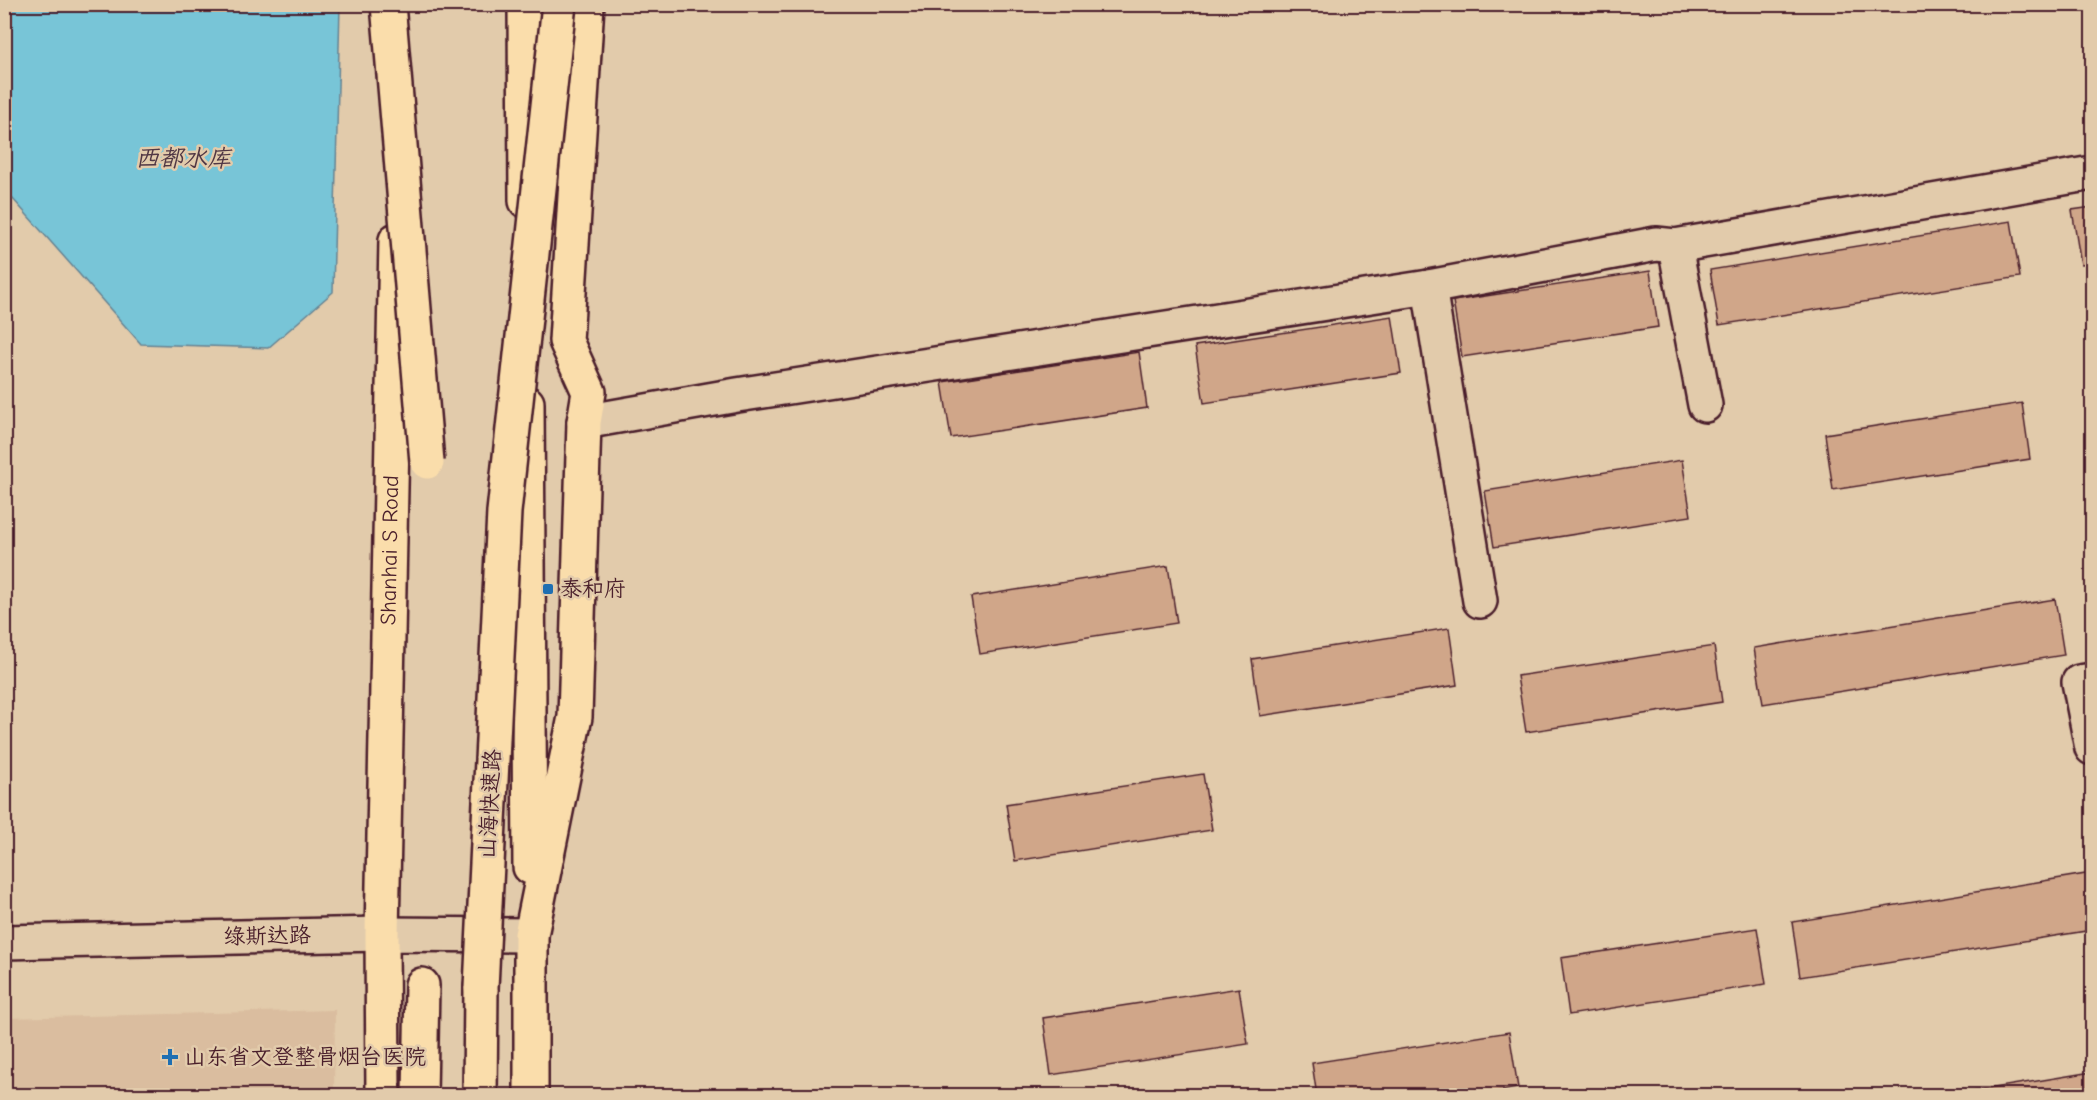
<svg xmlns="http://www.w3.org/2000/svg" width="2097" height="1100" font-family="'Comic Neue','LXGW WenKai TC',sans-serif">
<style>
.built{fill:#dabd9f}
.water{fill:#78c5d7;stroke:#668392;stroke-width:1.5}
.building{fill:#d0a689;stroke:#4a1f2b;stroke-width:1.5}
.lines{fill:none;stroke-linecap:round;stroke-linejoin:round}
.street-casing{stroke:#4a1f2b;stroke-width:38}
.secondary-casing{stroke:#4a1f2b;stroke-width:38}
.primary-casing{stroke:#4a1f2b;stroke-width:38}
.highway-casing{stroke:#4a1f2b;stroke-width:38}
.street{stroke:#e2cbab;stroke-width:33}
.secondary{stroke:#e2cbab;stroke-width:33}
.primary{stroke:#faddab;stroke-width:33}
.highway{stroke:#faddab;stroke-width:33}
.highway-bridge-casing{stroke:#4a1f2b;stroke-width:38;stroke-linecap:butt}
.highway-bridge{stroke:#faddab;stroke-width:33}
.poi-dot{fill:#1f6fb2;stroke:#e2cbab;stroke-width:2}
.labels{text-anchor:middle;dominant-baseline:central;stroke-width:5;stroke-linejoin:round;paint-order:stroke}
.street-label{font-size:22px;fill:#4a1f2b;stroke:#e2cbab}
.poi-label{font-size:22px;fill:#4a1f2b;stroke:#e2cbab;text-anchor:start}
.water-label{font-size:24px;font-style:italic;fill:#513845;stroke:#e2cbab}
</style>
<rect width="100%" height="100%" fill="#e2cbab"/>
<filter id="ink" filterUnits="userSpaceOnUse"><feTurbulence type="fractalNoise" baseFrequency=".0167" numOctaves="2"/><feDisplacementMap in="SourceGraphic" scale="12" xChannelSelector="R" yChannelSelector="G"/><feConvolveMatrix kernelMatrix="1 2 1 2 8 2 1 2 1" color-interpolation-filters="sRGB"/></filter>
<g filter="url(#ink)">
<!-- built -->
<path class="built" d="M335,1010L334,1095H5V1018Z"/>
<!-- water -->
<path class="water" d="M4,5H340L333,292L268,348L141,344L5,190Z"/>
<!-- building -->
<g class="building">
<path d="M2092,207V264L2081,265L2072,210Z"/>
<path d="M2011,221L2020,277L1719,325L1710,270Z"/>
<path d="M1650,271L1658,327L1462,357L1453,301Z"/>
<path d="M1392,316L1401,373L1204,403L1195,346Z"/>
<path d="M1139,352L1147,408L951,438L942,382Z"/>
<path d="M2022,403L2030,459L1833,490L1825,434Z"/>
<path d="M1682,460L1691,516L1494,547L1485,491Z"/>
<path d="M1168,566L1177,623L980,654L971,597Z"/>
<path d="M2055,599L2064,655L1763,704L1754,648Z"/>
<path d="M1449,628L1457,685L1260,716L1252,659Z"/>
<path d="M1714,646L1722,702L1526,732L1517,676Z"/>
<path d="M1203,774L1212,830L1015,861L1006,804Z"/>
<path d="M2092,873V930L1800,977L1792,922Z"/>
<path d="M1757,928L1766,984L1569,1015L1561,958Z"/>
<path d="M1239,988L1248,1044L1051,1075L1043,1018Z"/>
<path d="M1509,1032L1518,1088L1471,1096H1317L1312,1063Z"/>
<path d="M2092,1072V1096H1945Z"/>
</g>
<g class="lines">
<!-- street casing -->
<g class="street-casing">
<g id="street">
<path d="M1675,246L1705,405"/>
<path d="M1429,287L1480,601"/>
<path d="M584,422L737,395L1429,287L1656,244L1675,246L2092,173"/>
<path d="M2092,680L2079,682L2092,748"/>
</g>
</g>
<!-- secondary casing -->
<g class="secondary-casing">
<path id="secondary" d="M4,942L382,934L531,935"/>
</g>
<!-- primary casing -->
<g class="primary-casing">
<g id="primary">
<path d="M525,4L526,201"/>
<path d="M527,403L530,867"/>
<path id="s1" d="M383,1096L382,934L396,240"/>
<path d="M531,1096V935L575,717L584,422L589,392L566,341L587,4"/>
</g>
</g>
<!-- highway casing -->
<g class="highway-casing">
<g id="highway">
<path d="M420,1096L422,985"/>
<path d="M480,1096L481,988"/>
</g>
</g>
<!-- street -->
<use href="#street" class="street"/>
<!-- secondary -->
<use href="#secondary" class="secondary"/>
<!-- primary -->
<use href="#primary" class="primary"/>
<!-- highway -->
<use href="#highway" class="highway"/>
<!-- highway-bridge casing -->
<g class="highway-bridge-casing">
<g id="highway-bridge">
<path d="M388,4L427,462"/>
<path d="M481,988L504,512L559,4"/>
</g>
</g>
<!-- highway-bridge -->
<use href="#highway-bridge" class="highway-bridge"/>
</g>
</g>
<!-- markers -->
<g class="poi-dot">
<rect x="542" y="583" width="12" height="12" rx="3"/>
<path d="M167 1048h6v6h6v6h-6v6h-6v-6h-6v-6h6z"/>
</g>
<g class="labels">
<!-- street labels -->
<g class="street-label">
<text stroke="none"><textPath href="#s1" startOffset="546">Shanhai S Road</textPath></text>
<text transform="translate(490 804) rotate(-87)">山海快速路</text>
<text transform="translate(267 936) rotate(-1)">绿斯达路</text>
</g>
<!-- poi labels -->
<g class="poi-label">
<text x="560" y="589">泰和府</text>
<text x="184" y="1057">山东省文登整骨烟台医院</text>
</g>
<!-- water labels -->
<g class="water-label">
<text x="183" y="158">西都水库</text>
</g>
</g>
<!-- margin -->
<rect width="2097" height="1100" fill="none" stroke="#e2cbab" stroke-width="24"/>
<rect x="12" y="12" width="2073" height="1076" fill="none" stroke="#4a1f2b" stroke-width="2" filter="url(#ink)"/>
</svg>
